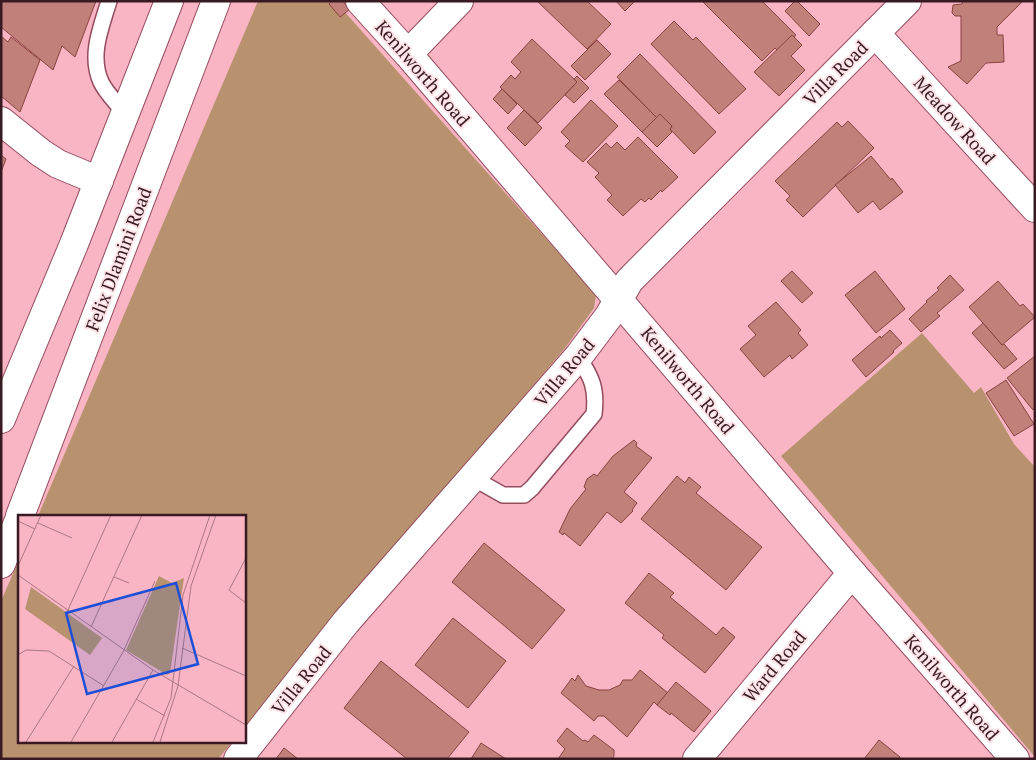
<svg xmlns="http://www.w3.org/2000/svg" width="1036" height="760" font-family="'PT Serif',serif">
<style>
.green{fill:#b8926f}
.building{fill:#c2807b;stroke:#8b423e}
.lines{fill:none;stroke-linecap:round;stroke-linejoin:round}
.service-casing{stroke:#954c5f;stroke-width:18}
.minor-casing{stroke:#954c5f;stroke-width:30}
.secondary-casing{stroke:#954c5f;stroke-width:30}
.service{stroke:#fff;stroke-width:15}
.minor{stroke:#fff;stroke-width:28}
.secondary{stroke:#fff;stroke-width:28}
.labels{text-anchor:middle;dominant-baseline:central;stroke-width:4;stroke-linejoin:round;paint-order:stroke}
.street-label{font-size:18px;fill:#391a22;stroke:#fee4e9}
.inset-road{fill:none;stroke:#ac7783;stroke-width:1}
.view{fill:#1d4ed8;fill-opacity:0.15;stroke:#1d4ed8;stroke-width:2.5}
.inset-edge{fill:none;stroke:#391a22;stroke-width:2.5}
</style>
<rect width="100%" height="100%" fill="#f9b5c4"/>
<!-- green -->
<g class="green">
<path d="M258,1H335L596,295L594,308L565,348L244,728V516H38Z"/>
<path d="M922,333L974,393L981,387L1014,444L1035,467V757L781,456Z"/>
<path d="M19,560V741H233L218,759H1V601Z"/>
</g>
<!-- building -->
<g class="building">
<path d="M1,1H96L75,57L62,46L53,70L1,27Z"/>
<path d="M332,1H343L349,10L340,17L329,4Z"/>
<path d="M537,1H587L611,24L587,49Z"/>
<path d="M616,1H635L625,11Z"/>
<path d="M702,1H762L796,35L779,52L775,48L762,61Z"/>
<path d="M795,1H797L820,24L809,36L785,11Z"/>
<path d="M963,1H1023L997,27V35H1003L1004,62L986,63L967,84L948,67L961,61V16H955L952,13L953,5L962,4Z"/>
<path d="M674,21L693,40L696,37L746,89L719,114L651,44Z"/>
<path d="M792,35L802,45L791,56L805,70L779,96L754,72Z"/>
<path d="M1,36L8,42L11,37L40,60L20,112L1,96Z"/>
<path d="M532,39L577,82L538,123L500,87L511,75L515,79L521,72L511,62Z"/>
<path d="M597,40L611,54L585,80L571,66Z"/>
<path d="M640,54L716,132L694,154L670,129L672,126L660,114L657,118L617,77Z"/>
<path d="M577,76L589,88L574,103L565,95L577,82L574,79Z"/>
<path d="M619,80L657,118L642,132L604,94Z"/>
<path d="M502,89L517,104L508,114L493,99Z"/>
<path d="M591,100L618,126L583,162L565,146L570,141L561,132Z"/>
<path d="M524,110L542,128L525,146L507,128Z"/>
<path d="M660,114L672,126L670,129L672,132L657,147L642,132Z"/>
<path d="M848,121L874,148L803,217L786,200L790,196L775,181L837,122L842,127Z"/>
<path d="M638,137L678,177L662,192L661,190L651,200L649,198L645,202L641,199L623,216L607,200L612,195L595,177L599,173L587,162L606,143L611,148L617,142L625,150Z"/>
<path d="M1,155L6,159L1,172Z"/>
<path d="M871,156L891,180L892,178L903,192L880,210L873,201L858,213L835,185Z"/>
<path d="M792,271L813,293L802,303L781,281Z"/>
<path d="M875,271L905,309L876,333L845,295Z"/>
<path d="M950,275L964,290L937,313L940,316L921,332L909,319L927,302L926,301L939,290L937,288Z"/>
<path d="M998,281L1020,306L1023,304L1035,317L1002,345L969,307Z"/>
<path d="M776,302L801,330L798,333L808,345L792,359L790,355L764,377L740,349L756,335L748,326Z"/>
<path d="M983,323L1002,345L1004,344L1017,359L1004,369L972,333Z"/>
<path d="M890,330L902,343L893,351L894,352L866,377L852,360L880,336L881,338Z"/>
<path d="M1035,356V408L1033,410L1007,378Z"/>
<path d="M1006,380L1034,424L1014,436L986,393Z"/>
<path d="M634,440L637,443L636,446L652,458L624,492L637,503L632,510L633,511L621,523L607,512L580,546L564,533L563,535L559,532L570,509L586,489L584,487L587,479L594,474L597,476L613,456Z"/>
<path d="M677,476L685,483L689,477L701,487L696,493L762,547L726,590L641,519Z"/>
<path d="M484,543L565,610L532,649L452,582Z"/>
<path d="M649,573L674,593L670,597L716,635L723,627L735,637L705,673L662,638L664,635L625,603Z"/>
<path d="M453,618L506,661L468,708L415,665Z"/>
<path d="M381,661L469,732L447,759H407L344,708Z"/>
<path d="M640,670L668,693L657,705L654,702L627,737L604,716H598L594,721L561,693L572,678L575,681L578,675L586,686L599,690H609L620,685L623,680H632Z"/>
<path d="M676,682L711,711L694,732L671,713L670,715L657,705Z"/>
<path d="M567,728L583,741L585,740L588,742L594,735L614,750V756L612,759H558L565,749L557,741Z"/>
<path d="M879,740L900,757L899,759H864Z"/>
<path d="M481,743L506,759H471Z"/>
<path d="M284,748L298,759H276Z"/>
</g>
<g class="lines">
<!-- service casing -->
<g class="service-casing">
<g id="service">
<path d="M109,1C101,28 89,55 101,82C106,93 118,104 125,114"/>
<path d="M473,478L503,495H524L532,488L594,414C597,389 592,377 578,357"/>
</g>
</g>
<!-- minor casing -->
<g class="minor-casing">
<g id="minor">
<path d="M360,1L408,54L852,573L1015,759"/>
<path d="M875,33L1035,208"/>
<path d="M408,54L459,1"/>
<path d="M1,121L41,153L58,164L99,181"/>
<path d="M238,759L346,622L578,357L609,316L629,281L907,1"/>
<path d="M697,759L852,573"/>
</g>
</g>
<!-- secondary casing -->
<g class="secondary-casing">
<g id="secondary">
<path d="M1,419L74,244L169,1"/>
<path d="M20,516L216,1"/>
<path d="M1,564L19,520"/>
</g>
</g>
<!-- service -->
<use href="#service" class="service"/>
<!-- minor -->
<use href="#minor" class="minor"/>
<!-- secondary -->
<use href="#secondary" class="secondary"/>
</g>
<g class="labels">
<!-- street labels -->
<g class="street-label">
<text transform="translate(423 73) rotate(49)">Kenilworth Road</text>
<text transform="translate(835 73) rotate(-45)">Villa Road</text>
<text transform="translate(955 120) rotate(48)">Meadow Road</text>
<text transform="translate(118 259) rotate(-69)">Felix Dlamini Road</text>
<text transform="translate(564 372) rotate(-50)">Villa Road</text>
<text transform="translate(688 380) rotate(50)">Kenilworth Road</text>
<text transform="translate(774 666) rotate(-50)">Ward Road</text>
<text transform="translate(301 680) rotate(-51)">Villa Road</text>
<text transform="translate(952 687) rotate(49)">Kenilworth Road</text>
</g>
</g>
<!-- overview -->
<g transform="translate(18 515)">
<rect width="228" height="228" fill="#f9b5c4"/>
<path d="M141,61L154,68L166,63L152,158L149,160L108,135ZM13,72L84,123L72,140L7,94Z" fill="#b8926f"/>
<path class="inset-road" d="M0,6L17,14M20,8L54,23M228,43L211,75L228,88M0,51L23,0M0,60L135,155L228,210M96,62L111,68M49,97L93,0M73,112L124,0M164,133L228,161M0,140L8,135L31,136L86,171M118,184L147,201M8,227L56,151M53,227L105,137L137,66M94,227L135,155M135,227L153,183L165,80L192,0M142,227L160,171L173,71L198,0"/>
<path class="view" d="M158,68L180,149L69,179L48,98Z"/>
<rect width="228" height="228" class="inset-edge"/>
</g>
<!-- border -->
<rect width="1036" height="760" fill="none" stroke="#391a22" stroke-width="5"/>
</svg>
